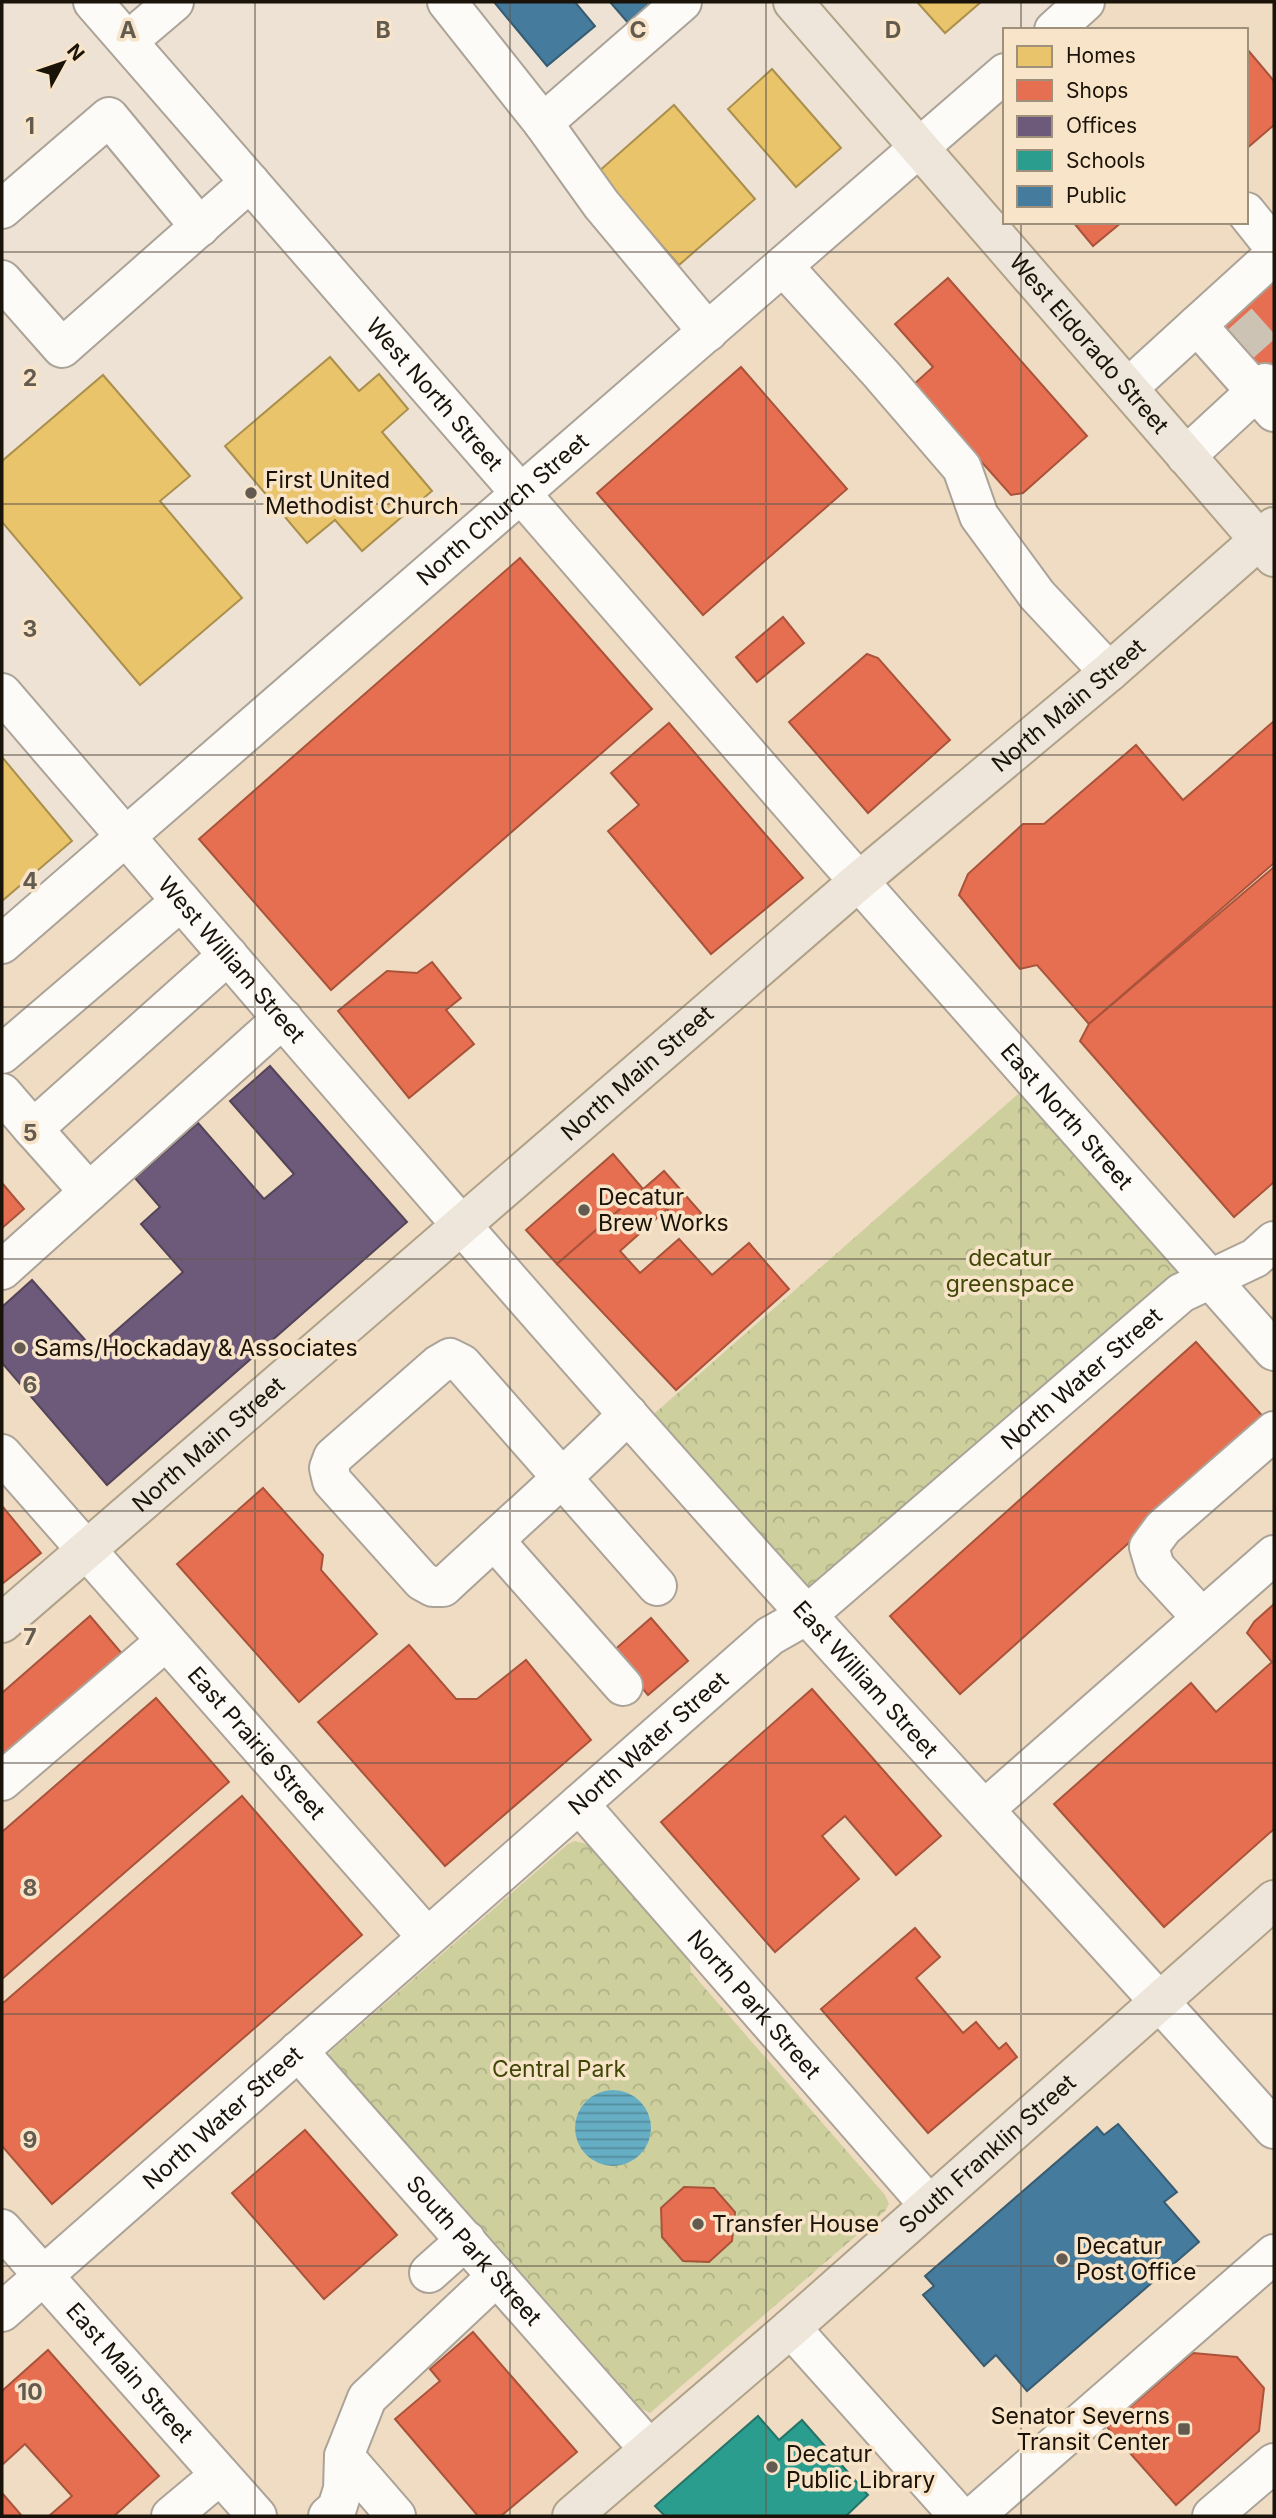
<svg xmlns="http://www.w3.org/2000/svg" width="1276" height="2518" font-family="Inter,sans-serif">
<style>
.built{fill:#efdcc3}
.park{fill:url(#park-crowns)}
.water{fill:url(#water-rules)}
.homes{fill:#e9c46a;stroke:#ab8f4d;stroke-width:2}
.shops{fill:#e76f51;stroke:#aa533b;stroke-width:2}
.offices{fill:#6d597a;stroke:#544458;stroke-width:2}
.schools{fill:#2a9d8f;stroke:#257467;stroke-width:2}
.public{fill:#457b9d;stroke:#385c71;stroke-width:2}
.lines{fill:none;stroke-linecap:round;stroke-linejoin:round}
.minor-tunnel{stroke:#cdc3b5;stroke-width:38;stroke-dasharray:38 19;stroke-linecap:butt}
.minor-casing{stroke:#aca398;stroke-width:42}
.major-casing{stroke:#b0a288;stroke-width:42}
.minor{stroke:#fcfbf8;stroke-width:38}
.major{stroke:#eee6da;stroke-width:38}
.grid{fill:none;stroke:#645b50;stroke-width:2;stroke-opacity:0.55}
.poi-dot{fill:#645b50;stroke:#f8e4c8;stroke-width:2.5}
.labels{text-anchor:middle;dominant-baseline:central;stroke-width:7;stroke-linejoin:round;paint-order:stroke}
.street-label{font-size:23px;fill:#1a1309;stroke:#f8e4c8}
.poi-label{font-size:23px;fill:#1a1309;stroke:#f8e4c8;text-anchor:start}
.park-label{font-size:23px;fill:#3f4807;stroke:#f8e4c8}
.grid-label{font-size:23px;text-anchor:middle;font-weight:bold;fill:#645b50;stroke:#f8e4c8;stroke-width:7;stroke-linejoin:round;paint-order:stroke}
</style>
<defs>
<pattern id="park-crowns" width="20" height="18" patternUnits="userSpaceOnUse" patternTransform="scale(1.75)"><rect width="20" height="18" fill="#cdd09d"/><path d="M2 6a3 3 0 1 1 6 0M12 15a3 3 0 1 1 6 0" fill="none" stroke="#afb286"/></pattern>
<pattern id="water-rules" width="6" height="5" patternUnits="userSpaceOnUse" patternTransform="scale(1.75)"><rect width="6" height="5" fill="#66aec4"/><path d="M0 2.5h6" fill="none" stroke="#538c9d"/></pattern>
</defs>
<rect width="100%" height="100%" fill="#ede2d3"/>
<!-- built -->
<path class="built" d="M1104,2H1274V2516H2V969L1005,89V222H1246V30H1072Z"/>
<!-- park -->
<g class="park">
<path d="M1034,1080L1210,1279L807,1615L639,1427Z"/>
<path d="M575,1841L591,1845L689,1955L691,1972L885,2195L889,2204L885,2211L650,2413L642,2409L445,2186L425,2181L328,2056L332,2050L568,1844Z"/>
</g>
<!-- water -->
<circle class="water" cx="613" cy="2128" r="38"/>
<!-- homes -->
<g class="homes">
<path d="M917,2H981L945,33Z"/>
<path d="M772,69L841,148L796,187L728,109Z"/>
<path d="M674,105L755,199L679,265L598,172Z"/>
<path d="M330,357L359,391L379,374L408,409L382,432L432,491L362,551L335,520L307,543L225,446Z"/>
<path d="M103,375L190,476L160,501L242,598L140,685L2,522V461Z"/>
<path d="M2,757L72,841L2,901Z"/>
</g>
<!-- shops -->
<g class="shops">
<path d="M1247,49L1274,81V125L1246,149Z"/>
<path d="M1073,222H1122L1093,246Z"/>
<path d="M948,278L1087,436L1023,493L1011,495L913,385L933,367L895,324Z"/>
<path d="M1274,279V393L1212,320Z"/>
<path d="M741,367L847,489L703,615L597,493Z"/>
<path d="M520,558L652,709L331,990L199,839Z"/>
<path d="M783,617L804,643L757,682L736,657Z"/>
<path d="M867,654L878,658L950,740L868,813L789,722Z"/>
<path d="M1274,721V863L1089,1024L1037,965L1020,969L959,895L968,874L1023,824H1044L1136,745L1183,800Z"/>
<path d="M669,723L803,878L711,954L608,831L639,805L611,773Z"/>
<path d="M1274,867V1182L1234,1217L1080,1041L1089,1024Z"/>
<path d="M432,962L461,998L446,1010L474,1044L409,1098L338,1011L387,971L417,973Z"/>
<path d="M613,1154L643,1189L557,1264L526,1230Z"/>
<path d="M664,1171L701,1213L684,1229L667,1209L620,1251L640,1273L679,1239L712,1275L749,1243L789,1289L676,1390L557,1264Z"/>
<path d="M2,1183L24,1209L2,1228Z"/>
<path d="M1196,1342L1266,1420L960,1694L890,1616Z"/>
<path d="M263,1488L323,1555L321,1570L377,1634L299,1702L177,1564Z"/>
<path d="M2,1506L41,1553L2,1584Z"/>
<path d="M1274,1604V1829L1164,1927L1054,1804L1191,1683L1216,1712L1272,1662L1247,1633L1254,1622Z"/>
<path d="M90,1616L123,1655L2,1760V1693Z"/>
<path d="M651,1618L688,1661L648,1695L612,1652Z"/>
<path d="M409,1645L456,1699H477L526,1660L591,1740L445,1866L318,1722Z"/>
<path d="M812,1689L941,1836L896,1875L845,1816L822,1836L859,1879L775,1952L661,1822Z"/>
<path d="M156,1698L229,1782L2,1979V1832Z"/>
<path d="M242,1796L362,1935L52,2204L2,2146V2004Z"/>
<path d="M915,1928L940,1957L916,1978L963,2033L976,2022L999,2049L1006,2043L1017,2057L928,2133L821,2009Z"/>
<path d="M305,2130L397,2235L324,2299L232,2193Z"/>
<path d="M684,2187L714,2188L735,2212L732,2241L709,2262L683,2261L662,2237L661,2208Z"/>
<path d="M473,2332L577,2452L501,2516H478L395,2419L440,2381L430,2369Z"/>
<path d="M48,2350L159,2476L114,2516H49L72,2496L25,2444L2,2465V2391Z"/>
<path d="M1193,2353L1237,2357L1264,2388L1259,2431L1176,2505L1107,2427Z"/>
<path d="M2,2493L22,2516H2Z"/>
</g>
<!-- offices -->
<path class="offices" d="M270,1066L407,1222L107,1485L2,1363V1307L32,1280L94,1350L183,1272L141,1224L160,1207L135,1178L198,1123L264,1199L294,1174L230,1101Z"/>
<!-- schools -->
<path class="schools" d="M758,2416L779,2440L802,2420L868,2495L846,2516H665L655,2506Z"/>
<!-- public -->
<g class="public">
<path d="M494,2H575L595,26L547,66Z"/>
<path d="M610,2H672L636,32Z"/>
<path d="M1118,2124L1177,2192L1164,2202L1199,2242L1027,2391L996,2355L984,2366L923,2295L934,2286L925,2276L1097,2127L1104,2135Z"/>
</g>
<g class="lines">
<!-- minor-tunnel -->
<path class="minor-tunnel" d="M1236,348L1274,314"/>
<!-- minor casing -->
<g class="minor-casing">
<g id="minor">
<path id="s1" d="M93,2L831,850L1274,1351"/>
<path d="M447,2L543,123L601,204L708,332"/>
<path d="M1054,30L1085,2"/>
<path d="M128,41L174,2"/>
<path d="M543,123L682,2"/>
<path d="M2,209L109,117L200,227"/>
<path d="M1246,212L1274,247"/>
<path d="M783,266L881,374L962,468L979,516L1037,595L1109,672"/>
<path d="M2,280L62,348L250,182"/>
<path d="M1197,325L1274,255"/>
<path d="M1128,388L1197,325L1274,412"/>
<path d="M1186,456L1265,383"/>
<path id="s2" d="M2,693C268,1002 533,1312 807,1615C962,1787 1120,1956 1274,2129"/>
<path id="s3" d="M2,944L1005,73"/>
<path d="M2,1054L181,901"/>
<path d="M2,1093L33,1129"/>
<path d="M89,1192L33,1129L228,955"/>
<path d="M2,1270L283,1018"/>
<path d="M628,1414C569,1474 505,1529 443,1587H433L422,1581L332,1481L329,1468L333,1457L438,1365L450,1358L462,1364L657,1586"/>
<path id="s4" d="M2,1454L427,1937"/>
<path d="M494,1540L623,1686"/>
<path d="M1202,1618L1155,1567L1149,1547L1163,1528L1274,1431"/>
<path d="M2,1781L166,1641"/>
<path id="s5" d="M579,1804L929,2205"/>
<path d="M985,1809L1274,1555"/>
<path id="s6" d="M298,2051L649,2449"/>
<path id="s7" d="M2,2229L257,2516"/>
<path d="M429,2273L466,2240"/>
<path id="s8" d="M2,2312L770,1636L807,1615L1181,1293L1255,1258L1274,1241"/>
<path d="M791,2328L959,2516"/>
<path d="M344,2456L396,2516"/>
<path d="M171,2516L220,2475"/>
<path d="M328,2516L337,2508L343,2489L344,2456L367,2398L497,2276"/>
<path d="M974,2516L1274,2254"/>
<path d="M1212,2516L1274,2463"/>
</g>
</g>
<!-- major casing -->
<g class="major-casing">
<g id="major">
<path id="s9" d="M793,2L1274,557"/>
<path id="s10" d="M2,1623L859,881L1109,672L1274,527"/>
<path id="s11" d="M572,2516L791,2328L1274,1900"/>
</g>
</g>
<!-- minor -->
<use href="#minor" class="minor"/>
<!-- major -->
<use href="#major" class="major"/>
</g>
<!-- grid -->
<path class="grid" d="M255,2V2516M510,2V2516M766,2V2516M1021,2V30M1021,222V2516M2,252H1274M2,504H1274M2,755H1274M2,1007H1274M2,1259H1274M2,1511H1274M2,1763H1274M2,2014H1274M2,2266H1274"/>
<!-- markers -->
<g class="poi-dot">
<circle cx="251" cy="493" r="7"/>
<circle cx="584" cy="1210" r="7"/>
<circle cx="20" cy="1348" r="7"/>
<circle cx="698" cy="2224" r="7"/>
<circle cx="1062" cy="2259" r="7"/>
<rect x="1177" y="2422" width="14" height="14" rx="3.5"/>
<circle cx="772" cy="2467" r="7"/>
</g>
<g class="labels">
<!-- street labels -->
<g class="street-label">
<text stroke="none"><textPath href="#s9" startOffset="452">West Eldorado Street</textPath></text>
<text stroke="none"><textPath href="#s1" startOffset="520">West North Street</textPath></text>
<text stroke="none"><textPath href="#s3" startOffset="663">North Church Street</textPath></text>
<text stroke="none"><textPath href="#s10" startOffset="1407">North Main Street</textPath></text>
<text stroke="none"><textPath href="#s2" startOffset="352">West William Street</textPath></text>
<text stroke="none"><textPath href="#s10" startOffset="840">North Main Street</textPath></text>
<text stroke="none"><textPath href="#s1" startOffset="1480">East North Street</textPath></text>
<text stroke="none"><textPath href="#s8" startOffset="1428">North Water Street</textPath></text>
<text stroke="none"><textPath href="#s10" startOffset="273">North Main Street</textPath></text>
<text stroke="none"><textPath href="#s2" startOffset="1311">East William Street</textPath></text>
<text stroke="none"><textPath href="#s8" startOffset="861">North Water Street</textPath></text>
<text stroke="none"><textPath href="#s4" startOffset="385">East Prairie Street</textPath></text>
<text stroke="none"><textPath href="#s5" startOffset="266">North Park Street</textPath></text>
<text stroke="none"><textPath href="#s8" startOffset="294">North Water Street</textPath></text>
<text stroke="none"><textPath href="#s11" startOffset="551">South Franklin Street</textPath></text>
<text stroke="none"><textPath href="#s6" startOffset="266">South Park Street</textPath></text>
<text stroke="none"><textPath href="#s7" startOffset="192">East Main Street</textPath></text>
</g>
<!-- poi labels -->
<g class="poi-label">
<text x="265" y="480">First United<tspan x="265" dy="26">Methodist Church</tspan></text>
<text x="598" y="1197">Decatur<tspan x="598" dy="26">Brew Works</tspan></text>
<text x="34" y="1348">Sams/Hockaday &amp; Associates</text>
<text x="712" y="2224">Transfer House</text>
<text x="1076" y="2246">Decatur<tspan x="1076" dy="26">Post Office</tspan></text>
<text x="1170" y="2416" text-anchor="end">Senator Severns<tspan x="1170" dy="26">Transit Center</tspan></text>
<text x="786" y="2454">Decatur<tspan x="786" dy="26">Public Library</tspan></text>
</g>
<!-- park labels -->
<g class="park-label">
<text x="1010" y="1258">decatur<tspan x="1010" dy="26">greenspace</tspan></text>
<text x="559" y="2069">Central Park</text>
</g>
</g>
<g class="grid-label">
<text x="128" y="38">A</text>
<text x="383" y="38">B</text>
<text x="638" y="38">C</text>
<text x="893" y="38">D</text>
<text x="30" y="134">1</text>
<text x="30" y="386">2</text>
<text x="30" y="637">3</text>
<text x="30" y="889">4</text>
<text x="30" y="1141">5</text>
<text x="30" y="1393">6</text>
<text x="30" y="1645">7</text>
<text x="30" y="1896">8</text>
<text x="30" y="2148">9</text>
<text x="30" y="2400">10</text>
</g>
<!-- border -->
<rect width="1276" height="2518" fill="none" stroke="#1a1309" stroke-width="7"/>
<!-- legend -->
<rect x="1003" y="28" width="245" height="196" fill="#f8e4c8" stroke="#9f907c" stroke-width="2"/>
<rect x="1017" y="46" width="35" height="21" fill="#e9c46a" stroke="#9f907c" stroke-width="2"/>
<text x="1066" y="63" font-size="21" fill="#1a1309">Homes</text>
<rect x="1017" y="80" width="35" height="21" fill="#e76f51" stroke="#9f907c" stroke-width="2"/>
<text x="1066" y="98" font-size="21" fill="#1a1309">Shops</text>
<rect x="1017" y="116" width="35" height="21" fill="#6d597a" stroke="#9f907c" stroke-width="2"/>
<text x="1066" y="133" font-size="21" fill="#1a1309">Offices</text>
<rect x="1017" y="150" width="35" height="21" fill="#2a9d8f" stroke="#9f907c" stroke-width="2"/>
<text x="1066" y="168" font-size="21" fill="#1a1309">Schools</text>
<rect x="1017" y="186" width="35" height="21" fill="#457b9d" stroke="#9f907c" stroke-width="2"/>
<text x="1066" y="203" font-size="21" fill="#1a1309">Public</text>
<!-- north arrow -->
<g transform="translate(63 63) rotate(50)" stroke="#f8e4c8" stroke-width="5" paint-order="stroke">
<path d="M0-5L12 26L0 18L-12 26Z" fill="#1a1309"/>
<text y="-10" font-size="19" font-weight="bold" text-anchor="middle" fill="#1a1309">N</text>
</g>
</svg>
